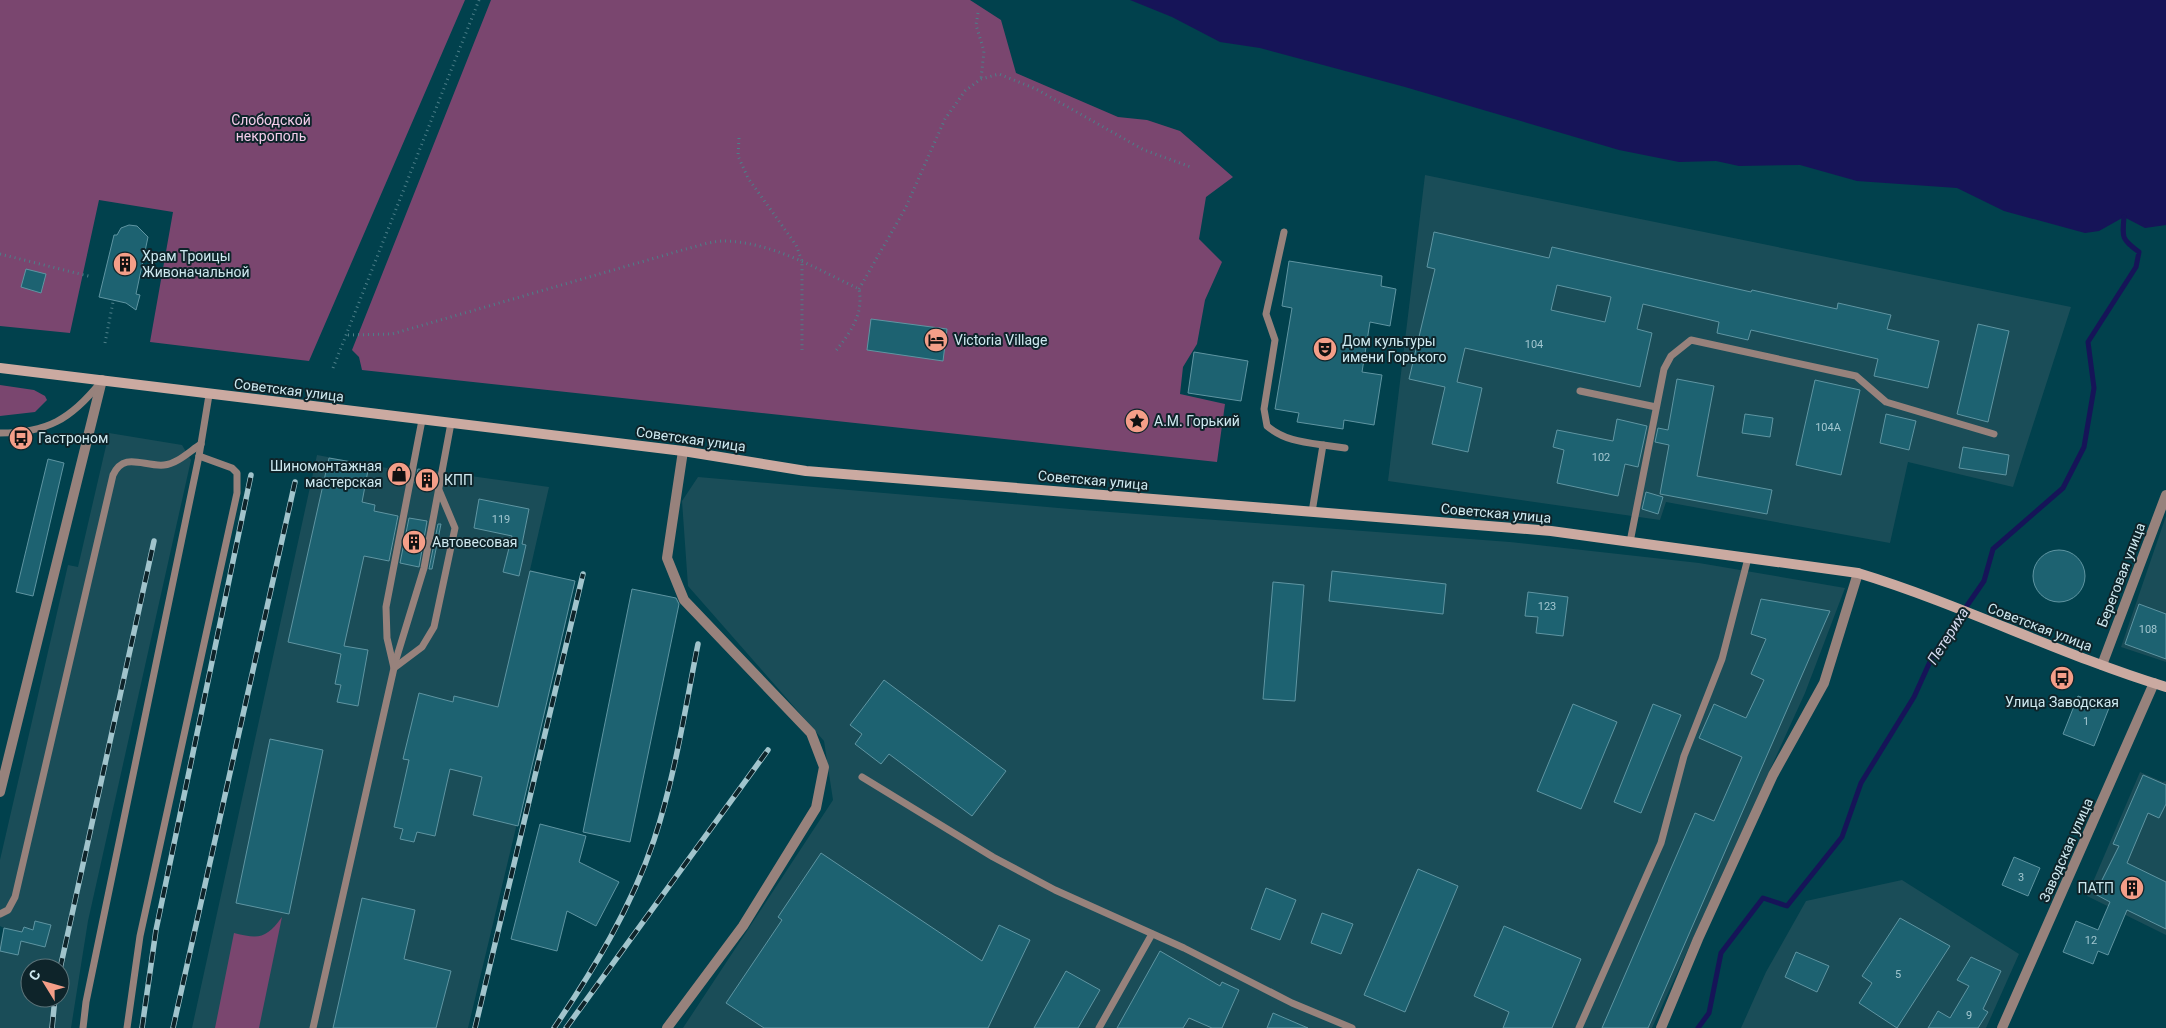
<svg xmlns="http://www.w3.org/2000/svg" width="2166" height="1028" font-family="Roboto,sans-serif">
<style>
.built{fill:#1a4d58;fill-rule:evenodd}
.green{fill:#7a466f}
.water{fill:#161458}
.lines{fill:none;stroke-linecap:round;stroke-linejoin:round}
.stream{stroke:#161458;stroke-width:5}
.building{fill:#1d6271;stroke:#5f95a2;fill-rule:evenodd}
.path{stroke:#4d7f89;stroke-width:3;stroke-dasharray:1 4;stroke-linecap:butt}
.service{stroke:#97827c;stroke-width:7}
.minor{stroke:#97827c;stroke-width:10}
.secondary{stroke:#cbaaa1;stroke-width:10}
.rail-casing{stroke:#a1c4cc;stroke-width:5.5}
.rail{stroke:#0e242a;stroke-width:4;stroke-dasharray:11;stroke-linecap:butt}
.labels{text-anchor:middle;dominant-baseline:central;stroke-width:4;stroke-linejoin:round;paint-order:stroke}
.number-label{font-size:11px;fill:#a2c7d0}
.park-label{font-size:14px;fill:#f4cdea;stroke:#0e242a}
.poi-label{font-size:14px;fill:#cee9f0;stroke:#0e242a;text-anchor:start}
.street-label{font-size:14px;fill:#cee9f0;stroke:#0e242a}
.water-label{font-size:15px;font-style:italic;fill:#d5daef;stroke:#0e242a}
</style>
<rect width="100%" height="100%" fill="#01414d"/>
<!-- built -->
<g class="built">
<path d="M1425,175L2071,307L2013,487L1908,462L1890,543L1666,502L1660,520L1388,481Z"/>
<path d="M109,433L182,445L191,460L88,921L71,1028H0V943L4,928L0,926V860L68,565L78,567ZM30,968H60V998H30Z"/>
<path d="M317,455L398,470L399,466L549,487L530,570L575,581L468,1028H192Z"/>
<path d="M698,477L1070,509L1510,542L1699,563L1845,588L1805,693L1652,1028H683L833,800L824,741L688,586L682,501Z"/>
<path d="M2166,516V662L2121,647Z"/>
<path d="M2140,772L2163,782L2166,781V935L2087,896Z"/>
<path d="M1902,880L2019,954L1986,1028H1741L1766,972L1806,901Z"/>
</g>
<!-- green -->
<g class="green">
<path d="M0,0H465L309,361L150,342L173,212L99,200L70,333L0,326Z"/>
<path d="M491,0H970L1001,20L1016,73L1118,117L1147,120L1180,131L1233,177L1206,197L1199,239L1222,262L1205,300L1197,344L1183,367L1180,394L1225,404L1217,462L362,370L359,357L352,350Z"/>
<path d="M0,385L34,390L45,396L47,400L35,412L0,416Z"/>
<path d="M282,917L259,1028H215L234,933C259,939 266,939 282,917Z"/>
</g>
<!-- water -->
<path class="water" d="M1130,0H2166V225L2145,228L2124,217L2099,231L2085,233L2004,211L1957,188L1857,181L1800,165L1739,166L1716,161L1679,162L1619,150L1405,87L1260,48L1220,42L1172,17Z"/>
<g class="lines">
<!-- stream -->
<path class="stream" d="M1698,1028L1709,1013L1721,953L1763,898L1787,906L1842,837L1861,783L1914,697L1933,655L1984,581L1993,549L2063,488L2084,447L2094,388L2088,342L2136,267L2139,252C2122,239 2122,239 2124,217"/>
</g>
<!-- building -->
<g class="building">
<path d="M129,225L137,226L148,237L136,294L140,295L136,310L126,303L99,297L114,235H117L121,228Z"/>
<path d="M1434,232L1549,258L1552,247L1751,292L1752,290L1837,309L1838,303L1891,315L1887,329L1939,341L1928,388L1874,376L1878,359L1751,330L1748,340L1717,333L1719,322L1643,304L1637,329L1652,333L1640,387L1465,348L1457,382L1482,388L1468,452L1432,444L1445,387L1409,379L1435,269L1427,267ZM1557,285L1611,297L1605,322L1551,310Z"/>
<path d="M1289,261L1382,276L1381,286L1396,289L1390,326L1370,322L1362,372L1382,375L1374,425L1344,420L1343,429L1297,422L1299,413L1275,409L1292,308L1282,306Z"/>
<path d="M26,269L46,274L41,293L21,287Z"/>
<path d="M871,319L947,329L943,361L867,350Z"/>
<path d="M1978,324L2009,331L1988,422L1957,414Z"/>
<path d="M1194,352L1248,361L1241,401L1188,393Z"/>
<path d="M1677,379L1714,386L1697,476L1772,490L1767,514L1660,494L1669,445L1655,442L1658,428L1668,430Z"/>
<path d="M1815,380L1860,390L1841,475L1796,465Z"/>
<path d="M1745,414L1773,418L1770,437L1742,433Z"/>
<path d="M1886,414L1916,421L1909,450L1880,443Z"/>
<path d="M1617,419L1647,426L1638,467L1625,464L1618,496L1557,483L1564,450L1553,447L1557,430L1613,441Z"/>
<path d="M1963,447L2009,455L2006,475L1959,468Z"/>
<path d="M329,458L369,465L362,502L375,505L374,511L398,516L389,561L364,556L344,646L368,650L358,706L337,702L341,685L335,684L341,654L288,642Z"/>
<path d="M48,459L64,463L33,596L16,592Z"/>
<path d="M399,466L408,467L405,481L396,480Z"/>
<path d="M418,469L435,471L432,486L415,483Z"/>
<path d="M1646,492L1663,497L1658,514L1642,509Z"/>
<path d="M479,499L529,509L522,544L526,545L519,576L503,572L512,536L474,528Z"/>
<path d="M409,518L427,521L419,567L400,563Z"/>
<path d="M438,524H441L432,569H429Z"/>
<circle cx="2059" cy="576" r="26"/>
<path d="M530,571L575,581L518,826L473,815L482,777L450,769L435,836L417,832L414,842L400,839L403,829L394,827L409,760L403,759L419,693L453,702L454,696L498,707Z"/>
<path d="M1332,571L1446,584L1443,614L1329,601Z"/>
<path d="M1273,582L1304,585L1295,701L1263,699Z"/>
<path d="M632,589L676,598L679,604L630,842L583,832Z"/>
<path d="M1528,592L1568,597L1563,636L1536,633L1538,617L1525,616Z"/>
<path d="M1761,599L1830,611L1648,1028H1602L1695,813L1714,821L1742,757L1699,738L1714,704L1746,718L1764,680L1751,674L1766,639L1751,634Z"/>
<path d="M2139,604L2166,614V659L2125,644Z"/>
<path d="M884,680L1006,771L972,816L889,754L881,764L855,744L862,734L850,725Z"/>
<path d="M2078,696L2109,708L2094,746L2063,734Z"/>
<path d="M1573,704L1617,722L1581,809L1537,791Z"/>
<path d="M1653,704L1681,715L1641,813L1614,802Z"/>
<path d="M270,739L323,750L289,914L236,903Z"/>
<path d="M2143,775L2166,785V804L2159,818L2148,813L2127,863L2166,882V929L2127,910L2108,955L2098,951L2093,964L2063,952L2076,921L2098,930L2110,902L2095,894L2119,846L2113,844Z"/>
<path d="M540,824L586,836L579,862L619,882L596,926L567,911L557,951L511,939Z"/>
<path d="M821,853L982,961L999,925L1030,940L988,1028H764L726,1003L782,920L778,917Z"/>
<path d="M2014,857L2040,868L2028,896L2002,885Z"/>
<path d="M1418,869L1458,886L1405,1012L1364,995Z"/>
<path d="M1266,888L1296,900L1280,940L1251,929Z"/>
<path d="M362,898L415,910L404,959L451,971L436,1028H333Z"/>
<path d="M1322,913L1353,924L1341,954L1311,943Z"/>
<path d="M1900,918L1950,946L1897,1028L1859,1003L1872,983L1862,976Z"/>
<path d="M35,921L51,925L45,947L21,941L18,955L0,951L4,928L22,932L24,927L33,930Z"/>
<path d="M1504,926L1581,959L1552,1028H1503L1509,1012L1474,996Z"/>
<path d="M1160,951L1220,986L1222,982L1239,990L1222,1028H1212L1189,1018L1183,1028H1117Z"/>
<path d="M1796,952L1829,966L1817,992L1785,977Z"/>
<path d="M1971,957L2001,971L1983,1009L1988,1012L1978,1028H1928L1938,1011L1950,1018L1969,986L1957,980Z"/>
<path d="M1066,971L1100,990L1078,1028H1034Z"/>
<path d="M1273,1013L1308,1028H1267Z"/>
</g>
<g class="lines">
<!-- path -->
<g class="path">
<path d="M978,13L976,25L984,51L981,79"/>
<path d="M739,138L738,156L748,178L796,245L802,261V350"/>
<path d="M0,254L92,277"/>
<path d="M859,289L905,209L945,119L965,91L981,79L999,74L1036,89L1144,150L1191,167"/>
<path d="M348,335L392,334L686,249C698,246 712,241 724,241C772,242 817,269 859,289C864,315 850,333 834,353"/>
<path d="M105,343L113,302"/>
<path d="M333,368L479,0"/>
</g>
<!-- service -->
<g class="service">
<path d="M1284,232L1266,314L1275,340L1264,409L1267,426C1284,440 1301,442 1323,445L1312,512"/>
<path d="M1580,391L1656,407"/>
<path d="M0,433C47,433 71,419 100,383"/>
<path d="M1323,445L1345,448"/>
<path d="M1630,542L1664,369L1671,356L1691,340L1856,376L1886,402L1994,434"/>
<path d="M394,666L424,568L451,423"/>
<path d="M394,668L387,638L386,607L422,420"/>
<path d="M862,777L993,857L1055,890L1184,948L1292,1003L1352,1028"/>
<path d="M0,914L8,910L15,897L113,475C124,451 144,467 164,465C177,464 190,451 201,444"/>
<path d="M83,1028L86,1002L199,456L209,395"/>
<path d="M127,1028L140,936L237,493V473L232,468L199,456"/>
<path d="M313,1028L394,668L422,647L434,627L455,528L439,490"/>
<path d="M1099,1028L1152,934"/>
<path d="M1579,1028L1661,843L1684,756L1722,659L1748,558"/>
</g>
<!-- minor -->
<g class="minor">
<path d="M2102,665L2166,495"/>
<path d="M0,792L102,380"/>
<path d="M667,1028L743,926L816,808L824,767L811,733L684,600L667,558L683,451"/>
<path d="M1661,1028L1698,939L1773,775L1824,683L1858,573"/>
<path d="M2002,1028L2154,683"/>
</g>
<!-- secondary -->
<path class="secondary" d="M0,368L683,451L806,471L1551,531L1858,573C1963,605 2061,655 2166,687"/>
<!-- rail casing -->
<g class="rail-casing">
<g id="rail">
<path d="M60,969L154,541"/>
<path d="M52,1028L55,998"/>
<path d="M142,1028L156,930L251,475"/>
<path d="M173,1028L295,482"/>
<path d="M475,1028L583,574"/>
<path d="M554,1028C594,969 631,908 654,840C675,777 685,709 698,644"/>
<path d="M566,1028L768,750"/>
</g>
</g>
<!-- rail -->
<use href="#rail" class="rail"/>
</g>
<!-- icons -->
<defs>
<g id="building-disc" transform="scale(1.25)"><circle r="9.5" fill="#f49e88" stroke="#0e242a"/><path d="M-4-6H4V6H1V3H-1V6H-4ZM-2.5-4.3h1.7v1.8h-1.7ZM.8-4.3h1.7v1.8H.8ZM-2.5-1h1.7V.8h-1.7ZM.8-1h1.7V.8H.8Z" fill="#111"/></g>
<g id="hotel-disc" transform="scale(1.25)"><circle r="9.5" fill="#f49e88" stroke="#0e242a"/><path d="M-6-4.5h1.5V1H6V5H4.5V3h-9V5H-6ZM-4 0a1.8 1.8 0 1 1 3.6 0ZM.5 0V-2.5h3Q6-2.5 6 0Z" fill="#111"/></g>
<g id="theatre-disc" transform="scale(1.25)"><circle r="9.5" fill="#f49e88" stroke="#0e242a"/><path d="M-5-5.5Q0-4 5-5.5V0Q5 5 0 6Q-5 5-5 0ZM-3.3-2.5H-1v1.5H-3.3ZM1-2.5H3.3v1.5H1ZM-2.8 1Q0 5.5 2.8 1Z" fill="#111"/></g>
<g id="sight-disc" transform="scale(1.25)"><circle r="9.5" fill="#f49e88" stroke="#0e242a"/><path d="M0-6L1.8-2.2L6-1.7L2.9 1.2L3.7 5.4L0 3.3L-3.7 5.4L-2.9 1.2L-6-1.7L-1.8-2.2Z" fill="#111"/></g>
<g id="bus-disc" transform="scale(1.25)"><circle r="9.5" fill="#f49e88" stroke="#0e242a"/><path d="M-5-6H5V4H4V6H2V4H-2V6H-4V4H-5ZM-3.5-4V0h7V-4ZM-3.5 1.2v1.5H-2V1.2ZM2 1.2v1.5H3.5V1.2Z" fill="#111"/></g>
<g id="shop-disc" transform="scale(1.25)"><circle r="9.5" fill="#f49e88" stroke="#0e242a"/><path d="M-5-2.5h2.3a2.7 3.5 0 0 1 5.4 0H5L5.5 6h-11ZM-1.5-2.5h3a1.5 2.3 0 0 0-3 0Z" fill="#111"/></g>
</defs>
<g fill-rule="evenodd">
<use href="#building-disc" x="125" y="264"/>
<use href="#hotel-disc" x="936" y="340"/>
<use href="#theatre-disc" x="1325" y="349"/>
<use href="#sight-disc" x="1137" y="421"/>
<use href="#bus-disc" x="21" y="438"/>
<use href="#shop-disc" x="399" y="474"/>
<use href="#building-disc" x="427" y="480"/>
<use href="#building-disc" x="414" y="542"/>
<use href="#bus-disc" x="2062" y="678"/>
<use href="#building-disc" x="2132" y="888"/>
</g>
<g class="labels">
<!-- number labels -->
<g class="number-label">
<text x="1534" y="344">104</text>
<text x="1828" y="427">104А</text>
<text x="1601" y="457">102</text>
<text x="501" y="519">119</text>
<text x="1547" y="606">123</text>
<text x="2148" y="629">108</text>
<text x="2086" y="721">1</text>
<text x="2021" y="877">3</text>
<text x="2091" y="940">12</text>
<text x="1898" y="974">5</text>
<text x="1969" y="1015">9</text>
</g>
<!-- park labels -->
<g class="park-label">
<text x="271" y="120">Слободской<tspan x="271" dy="16">некрополь</tspan></text>
</g>
<!-- poi labels -->
<g class="poi-label">
<text x="142" y="256">Храм Троицы<tspan x="142" dy="16">Живоначальной</tspan></text>
<text x="954" y="340">Victoria Village</text>
<text x="1342" y="341">Дом культуры<tspan x="1342" dy="16">имени Горького</tspan></text>
<text x="1154" y="421">А.М. Горький</text>
<text x="38" y="438">Гастроном</text>
<text x="382" y="466" text-anchor="end">Шиномонтажная<tspan x="382" dy="16">мастерская</tspan></text>
<text x="444" y="480">КПП</text>
<text x="432" y="542">Автовесовая</text>
<text x="2062" y="702" text-anchor="middle">Улица Заводская</text>
<text x="2114" y="888" text-anchor="end">ПАТП</text>
</g>
<!-- street labels -->
<g class="street-label">
<text transform="translate(289 390) rotate(7)">Советская улица</text>
<text transform="translate(691 439) rotate(8)">Советская улица</text>
<text transform="translate(1093 480) rotate(5)">Советская улица</text>
<text transform="translate(1496 513) rotate(5)">Советская улица</text>
<text transform="translate(2121 575) rotate(-69)">Береговая улица</text>
<text transform="translate(2040 627) rotate(21)">Советская улица</text>
<text transform="translate(2066 850) rotate(-66)">Заводская улица</text>
</g>
<!-- water labels -->
<g class="water-label">
<text transform="translate(1948 636) rotate(-58)">Петериха</text>
</g>
</g>
<!-- north arrow -->
<g transform="translate(45 983) rotate(307)"><circle r="24" fill="#0e242a" stroke="#5b7379"/>
<path d="M0-4L9 19L0 12L-9 19Z" fill="#f49e88"/>
<text y="-8" font-size="14" font-weight="bold" text-anchor="middle" fill="#cee9f0">С</text>
</g>
</svg>
